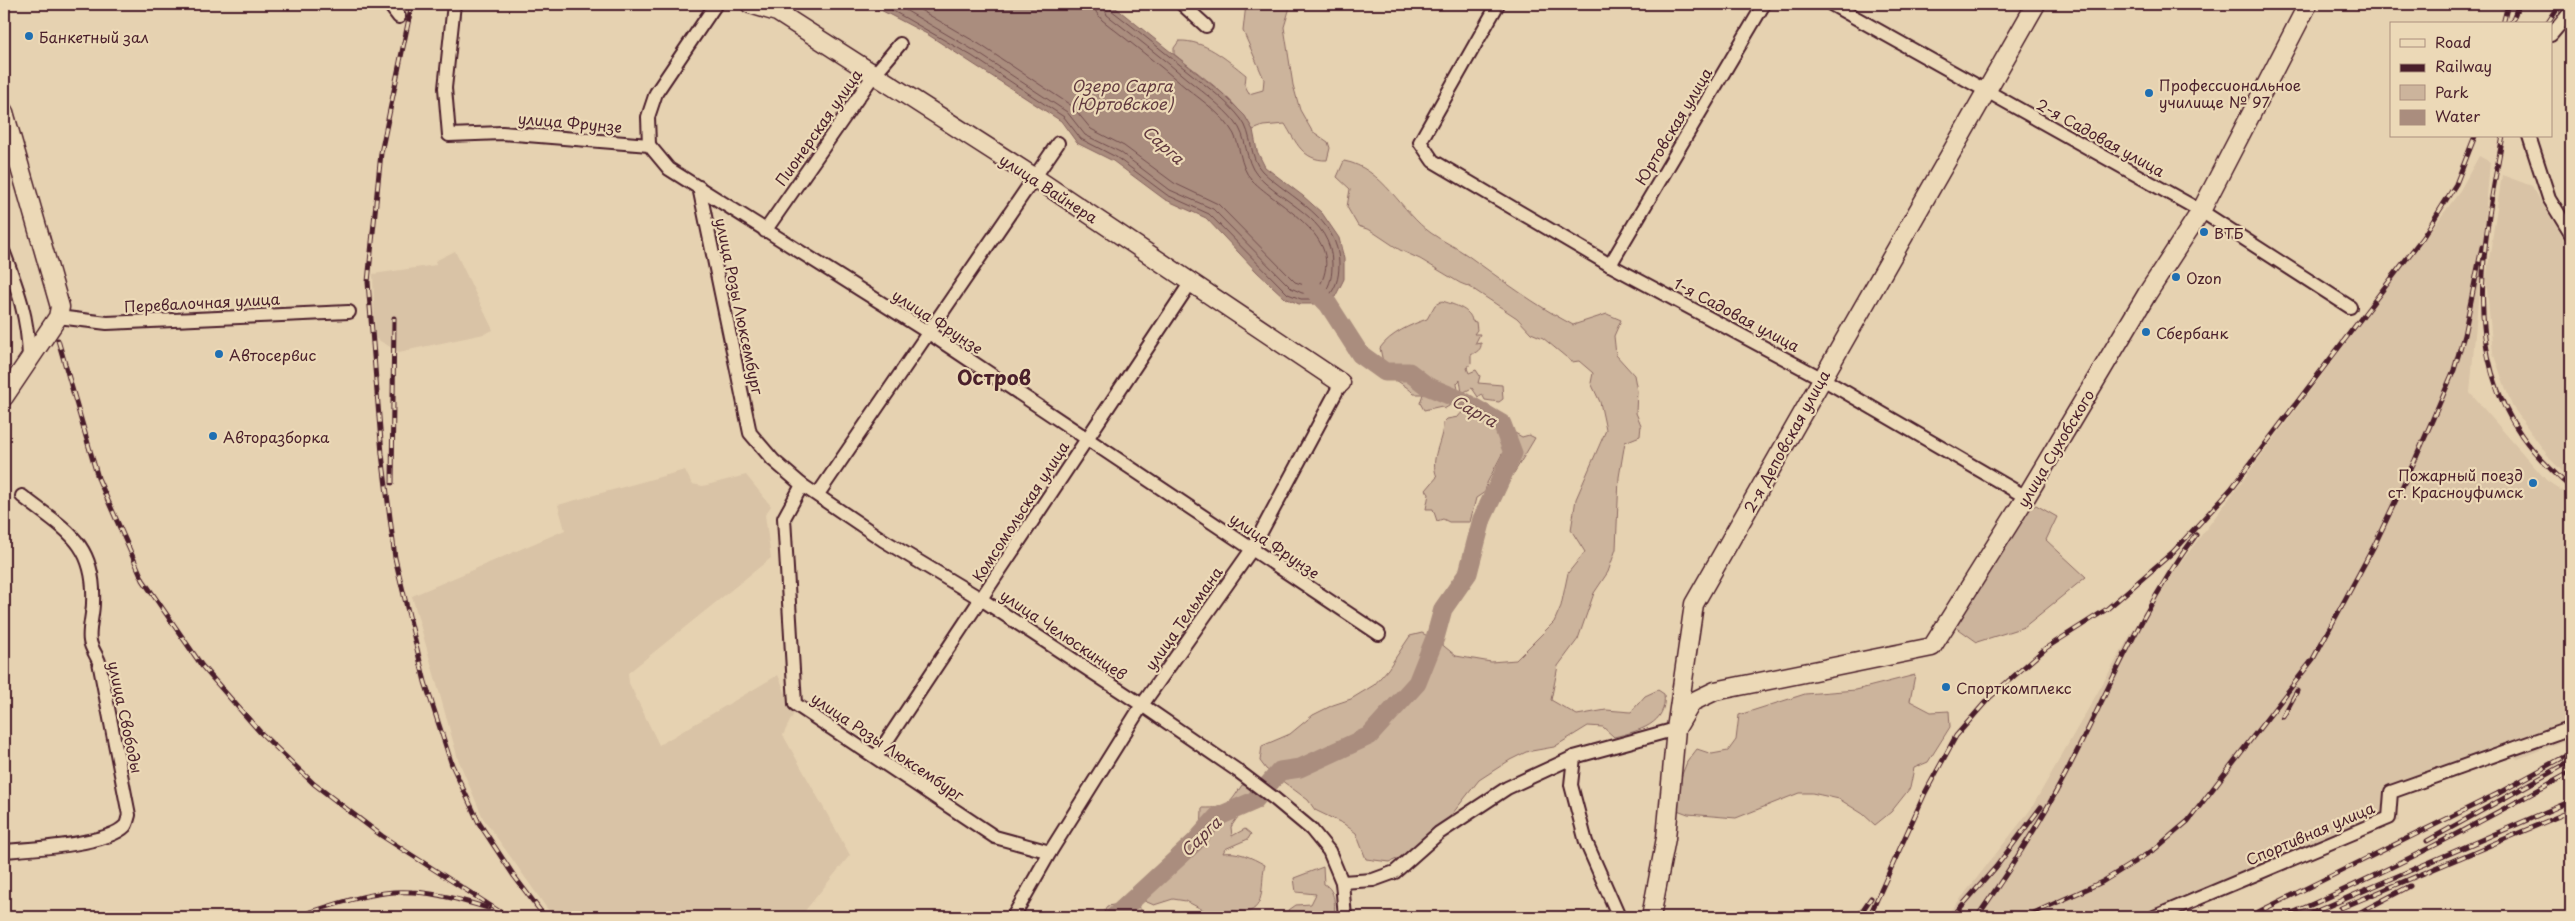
<svg xmlns="http://www.w3.org/2000/svg" width="2575" height="921" font-family="'Playpen Sans',sans-serif">
<style>
.built{fill:#d9c3a6}
.green{fill:#ccb49c;stroke:#8b6a64}
.water{fill:#aa8d7e;stroke:#84615d}
.lines{fill:none;stroke-linecap:round;stroke-linejoin:round}
.shore{stroke:#704b4c;stroke-width:1}
.river{stroke:#aa8d7e;stroke-width:19}
.street-casing{stroke:#4a1f2b;stroke-width:16}
.secondary-casing{stroke:#4a1f2b;stroke-width:21}
.street{stroke:#ecd9b7;stroke-width:12}
.secondary{stroke:#ecd9b7;stroke-width:18}
.rail-casing{stroke:#4a1f2b;stroke-width:5}
.rail{stroke:#ecd9b7;stroke-width:3;stroke-dasharray:9;stroke-linecap:butt}
.poi-dot{fill:#1f6fb2;stroke:#ecd9b7;stroke-width:2}
.labels{text-anchor:middle;dominant-baseline:central;stroke-width:4.5;stroke-linejoin:round;paint-order:stroke}
.poi-label{font-size:15px;fill:#4a1f2b;stroke:#ecd9b7;text-anchor:start}
.street-label{font-size:15px;fill:#4a1f2b;stroke:#ecd9b7}
.water-label{font-size:16px;font-style:italic;fill:#623a40;stroke:#ecd9b7}
.district-label{font-size:20px;font-weight:bold;fill:#4a1f2b;stroke:#ecd9b7}
</style>
<rect width="100%" height="100%" fill="#e6d2b1"/>
<filter id="ink" filterUnits="userSpaceOnUse"><feTurbulence type="fractalNoise" baseFrequency=".02" numOctaves="2"/><feDisplacementMap in="SourceGraphic" scale="10" xChannelSelector="R" yChannelSelector="G"/><feConvolveMatrix kernelMatrix="1 2 1 2 8 2 1 2 1" color-interpolation-filters="sRGB"/></filter>
<g filter="url(#ink)">
<!-- built -->
<g class="built">
<path d="M2479,156L2490,162L2470,393L2546,480L2571,497V738L2518,759L2513,757L2396,798L2399,821L2170,917H1942L1954,907L2031,809L2143,613L2458,194Z"/>
<path d="M2502,175L2532,186L2571,251V480L2550,459L2512,406L2493,353L2486,279Z"/>
<path d="M455,251L493,330L484,334L399,352L375,338L373,274L436,265L435,261Z"/>
<path d="M685,470L692,484L703,486L746,475L771,506L765,515L771,558L628,673L629,683L659,745L778,675L794,713L783,735L850,855L800,917H553L483,818L458,759L412,596L565,530L558,505Z"/>
</g>
<!-- green -->
<g class="green">
<path d="M1246,4H1291L1284,27L1293,85L1300,110L1312,131L1328,142L1330,148L1327,160C1303,161 1296,142 1285,124L1263,126L1253,130C1235,98 1202,77 1174,54V48L1179,41C1205,40 1226,59 1246,75L1245,85L1249,94L1263,90L1264,79L1243,31Z"/>
<path d="M1344,161C1383,168 1401,212 1431,233C1442,241 1456,247 1467,255C1502,280 1535,305 1573,325L1607,314L1621,320L1614,336L1616,355L1634,375L1637,391L1636,413L1641,425L1640,436L1625,442L1619,477L1616,549L1608,572L1594,593L1578,639L1558,666L1551,700L1577,715L1606,710L1631,712L1645,696L1658,690L1664,694C1668,724 1639,731 1614,737L1603,727L1588,726L1554,747L1526,752L1510,760L1479,780L1445,823L1408,854L1390,862L1366,859L1356,833L1344,824L1315,810L1308,800L1266,769L1260,761L1262,746L1290,734L1313,715L1333,705L1351,699L1374,685L1388,669L1410,636L1422,633L1439,642L1456,656L1491,662L1516,660L1554,622L1561,606L1568,573L1585,552L1571,530L1576,499L1606,430L1600,402L1591,383L1593,373L1579,361L1572,362L1543,338L1531,333L1517,318L1470,287L1460,283L1420,259L1400,250L1370,230L1358,226L1347,207L1350,189L1337,177Z"/>
<path d="M1442,301C1452,304 1471,309 1472,321L1476,322L1477,330L1474,334H1480L1475,344L1481,343C1482,350 1476,352 1471,355V363L1467,368L1469,373L1476,370L1480,376L1478,383L1502,385L1503,399L1499,402L1485,400L1482,394L1478,397L1472,388L1462,393L1460,380L1457,383L1458,390L1453,394L1454,397L1450,400L1449,406L1444,409L1442,406L1424,410L1420,403L1423,394H1414C1405,384 1395,381 1385,372L1380,348C1391,333 1410,325 1427,319L1435,305Z"/>
<path d="M1481,404L1493,413L1488,422C1498,429 1501,437 1515,433L1522,437L1529,435L1535,438L1514,473H1501L1505,460L1502,454L1487,483L1485,492L1476,498L1470,522H1449L1443,519L1437,521L1433,509H1426L1429,494L1426,490L1437,477C1429,458 1443,442 1443,423L1447,419L1458,417C1463,410 1467,409 1475,411Z"/>
<path d="M2036,505L2057,517L2046,540L2086,577L2024,627L1977,642L1956,627L2027,510Z"/>
<path d="M1915,675L1910,701L1931,712L1949,711L1950,727L1928,762L1914,768L1910,788L1891,812L1875,825L1863,814L1839,799L1812,793H1799L1736,818L1688,814L1669,807L1687,762L1697,749L1712,754L1728,751L1736,740L1739,715L1805,694L1856,690Z"/>
<path d="M1242,785H1247L1255,796L1254,801L1245,806L1231,827L1232,836L1245,829L1251,834L1248,839L1225,849L1223,853C1238,851 1251,857 1265,865C1260,879 1267,909 1246,912C1241,912 1235,910 1230,911C1221,912 1223,917 1209,917L1207,912L1186,901L1173,899L1154,905L1135,897L1139,883L1150,872C1173,871 1170,855 1185,846L1195,848L1201,841L1202,808C1227,808 1228,807 1242,785Z"/>
<path d="M1323,867L1324,884C1336,890 1335,906 1334,917H1279L1296,905L1311,904L1316,894L1296,892L1294,878Z"/>
<path d="M1126,903L1136,905L1149,917H1102L1107,906Z"/>
</g>
<!-- water -->
<path class="water" d="M869,4H1111L1222,93L1245,116L1253,130L1257,151L1265,167L1303,196L1322,213L1339,238L1344,259V279L1335,297L1328,304H1299L1285,298L1257,272L1206,218L1164,199L1113,161L1077,143L1061,121L927,34Z"/>
<g class="lines">
<!-- shore -->
<g class="shore">
<path d="M881,4L972,56L1064,117L1081,139L1116,157L1167,195L1209,214L1288,294L1301,299H1326C1336,289 1339,278 1339,264C1339,218 1291,199 1262,171C1249,158 1253,134 1241,119C1229,103 1210,89 1194,76C1166,54 1139,31 1111,10L1109,4"/>
<path d="M895,4L975,51L1067,112L1085,135L1120,152L1170,190L1213,209L1291,288L1302,293H1324C1331,284 1332,275 1332,264C1332,217 1281,203 1257,175C1244,160 1248,137 1235,122C1222,106 1204,93 1187,79C1161,57 1134,36 1107,15L1103,4"/>
<path d="M910,4L979,44L1072,106L1091,129L1124,146L1174,183L1218,204L1295,282L1304,285H1320C1346,236 1278,207 1252,180C1238,166 1242,143 1230,128C1219,112 1200,99 1185,87C1158,64 1130,42 1102,20L1096,12L1095,4"/>
</g>
<!-- river -->
<path class="river" d="M1114,917L1195,842L1217,817L1254,801L1280,771L1300,768L1369,736L1417,683L1435,638L1443,609L1468,573L1482,519L1513,453L1502,424L1461,400L1427,386L1409,372H1385L1360,354L1328,304L1311,287"/>
<!-- street casing -->
<g class="street-casing">
<g id="street">
<path d="M389,4L399,17"/>
<path d="M454,4L445,88L449,135L502,133L649,145L669,169L929,333L1379,634"/>
<path d="M1182,4L1206,26"/>
<path d="M1498,4L1420,142L1433,161L1610,265L1821,378L2026,497"/>
<path d="M1831,4L2201,211L2350,307"/>
<path d="M2551,35L2571,11"/>
<path d="M2529,136L2549,198L2571,234"/>
<path d="M649,145L648,117L656,93L716,4"/>
<path d="M699,187L750,433L773,460L802,485L883,540L981,599L1142,705L1238,771L1275,799L1311,829L1329,851L1342,882L1345,917"/>
<path d="M765,231L873,76L900,44"/>
<path d="M4,253C18,290 28,317 29,357"/>
<path d="M1610,265L1764,4"/>
<path d="M58,317L107,323L349,312"/>
<path d="M802,485L784,518L795,704L995,837L1050,852"/>
<path d="M818,494L1058,143"/>
<path d="M876,757L1191,282"/>
<path d="M1574,757L1571,785L1586,842L1619,917"/>
<path d="M4,851C30,849 107,845 125,826C127,824 128,818 129,815L99,662C97,656 91,648 90,641C88,630 93,615 93,603C96,542 64,529 22,496"/>
<path d="M1342,882L1373,880L1395,872L1439,833L1507,788L1574,757L1676,729"/>
<path d="M1013,917L1050,852L1142,705L1252,549L1341,383"/>
<path d="M2154,917L2389,818L2391,792L2571,728"/>
</g>
</g>
<!-- secondary casing -->
<g class="secondary-casing">
<g id="secondary">
<path d="M750,4L777,12L1034,177L1341,383"/>
<path d="M4,112L60,307L58,317L4,397"/>
<path d="M1676,729L1692,702L1715,691L1932,647L2026,497L2147,294L2201,211L2308,4"/>
<path d="M1651,917L1666,838L1676,729L1694,604L2036,4"/>
</g>
</g>
<!-- street -->
<use href="#street" class="street"/>
<!-- secondary -->
<use href="#secondary" class="secondary"/>
<!-- rail casing -->
<g class="rail-casing">
<g id="rail">
<path d="M412,4L381,153L368,282L382,454L395,558L425,682L452,765L479,823L514,876L545,917"/>
<path d="M2503,24L2508,4"/>
<path d="M2511,24L2519,4"/>
<path d="M2547,24L2560,4"/>
<path d="M2503,136C2485,231 2460,350 2522,436C2536,456 2553,472 2571,488"/>
<path d="M58,340L98,478L143,580L202,666L260,732L314,784L382,836L508,917"/>
<path d="M392,483L394,318"/>
<path d="M2283,717L2297,691"/>
<path d="M2427,841L2571,761"/>
<path d="M2341,908L2571,811"/>
<path d="M295,917C332,906 373,889 412,892C438,893 464,901 488,908"/>
<path d="M1858,917L1871,898"/>
<path d="M1869,917L1925,793L1956,736L1989,698L2046,648L2107,609L2173,552L2231,489L2423,237L2456,184L2475,136"/>
<path d="M1952,917L1996,867L2041,807"/>
<path d="M1977,917C2009,871 2039,825 2065,775C2107,695 2141,608 2196,535"/>
<path d="M2025,917L2102,882L2155,849L2188,821L2313,659L2374,546L2415,460L2454,370L2464,335L2482,247"/>
<path d="M2248,917L2497,794L2571,753"/>
<path d="M2283,917C2382,875 2477,824 2571,772"/>
<path d="M2303,917L2571,801"/>
<path d="M2351,917L2410,886"/>
</g>
</g>
<!-- rail -->
<use href="#rail" class="rail"/>
</g>
</g>
<!-- markers -->
<g class="poi-dot">
<circle cx="29" cy="36" r="5"/>
<circle cx="2149" cy="93" r="5"/>
<circle cx="2204" cy="232" r="5"/>
<circle cx="2176" cy="277" r="5"/>
<circle cx="2146" cy="332" r="5"/>
<circle cx="219" cy="354" r="5"/>
<circle cx="213" cy="436" r="5"/>
<circle cx="2533" cy="483" r="5"/>
<circle cx="1946" cy="687" r="5"/>
</g>
<g class="labels">
<!-- poi labels -->
<g class="poi-label">
<text x="39" y="36">Банкетный зал</text>
<text x="2159" y="84">Профессиональное<tspan x="2159" dy="17">училище № 97</tspan></text>
<text x="2214" y="232">ВТБ</text>
<text x="2186" y="277">Ozon</text>
<text x="2156" y="332">Сбербанк</text>
<text x="229" y="354">Автосервис</text>
<text x="223" y="436">Авторазборка</text>
<text x="2523" y="474" text-anchor="end">Пожарный поезд<tspan x="2523" dy="17">ст. Красноуфимск</tspan></text>
<text x="1956" y="687">Спорткомплекс</text>
</g>
<!-- street labels -->
<g class="street-label">
<text transform="translate(570 122) rotate(5)">улица Фрунзе</text>
<text transform="translate(1673 126) rotate(-59)">Юртовская улица</text>
<text transform="translate(818 127) rotate(-55)">Пионерская улица</text>
<text transform="translate(2101 137) rotate(29)">2-я Садовая улица</text>
<text transform="translate(1049 188) rotate(33)">улица Вайнера</text>
<text transform="translate(202 302) rotate(-3)">Перевалочная улица</text>
<text transform="translate(740 306) rotate(78)">улица Розы Люксембург</text>
<text transform="translate(1737 314) rotate(28)">1-я Садовая улица</text>
<text transform="translate(938 321) rotate(33)">улица Фрунзе</text>
<text transform="translate(1786 441) rotate(-61)">2-я Деповская улица</text>
<text transform="translate(2055 448) rotate(-59)">улица Сухобского</text>
<text transform="translate(1020 511) rotate(-57)">Комсомольская улица</text>
<text transform="translate(1275 545) rotate(34)">улица Фрунзе</text>
<text transform="translate(1183 618) rotate(-55)">улица Тельмана</text>
<text transform="translate(1064 634) rotate(34)">улица Челюскинцев</text>
<text transform="translate(126 717) rotate(78)">улица Свободы</text>
<text transform="translate(888 746) rotate(34)">улица Розы Люксембург</text>
<text transform="translate(2310 833) rotate(-23)">Спортивная улица</text>
</g>
<!-- water labels -->
<g class="water-label">
<text x="1122" y="85">Озеро Сарга<tspan x="1122" dy="18">(Юртовское)</tspan></text>
<text transform="translate(1164 144) rotate(42)">Сарга</text>
<text transform="translate(1475 410) rotate(29)">Сарга</text>
<text transform="translate(1200 836) rotate(-44)">Сарга</text>
</g>
<!-- district labels -->
<g class="district-label">
<text x="994" y="377">Остров</text>
</g>
</g>
<!-- margin -->
<rect width="2575" height="921" fill="none" stroke="#ecd9b7" stroke-width="20"/>
<rect x="10" y="10" width="2555" height="901" fill="none" stroke="#4a1f2b" stroke-width="2" filter="url(#ink)"/>
<!-- legend -->
<rect x="2390" y="22" width="162" height="115" fill="#ecd9b7" stroke="#ab8f7f"/>
<rect x="2400" y="39" width="25" height="8" fill="#ecd9b7" stroke="#ab8f7f"/>
<text x="2435" y="48" font-size="15" fill="#4a1f2b">Road</text>
<rect x="2400" y="64" width="25" height="8" fill="#4a1f2b" stroke="#ab8f7f"/>
<text x="2435" y="72" font-size="15" fill="#4a1f2b">Railway</text>
<rect x="2400" y="85" width="25" height="15" fill="#ccb49c" stroke="#ab8f7f"/>
<text x="2435" y="98" font-size="15" fill="#4a1f2b">Park</text>
<rect x="2400" y="110" width="25" height="15" fill="#aa8d7e" stroke="#ab8f7f"/>
<text x="2435" y="122" font-size="15" fill="#4a1f2b">Water</text>
</svg>
